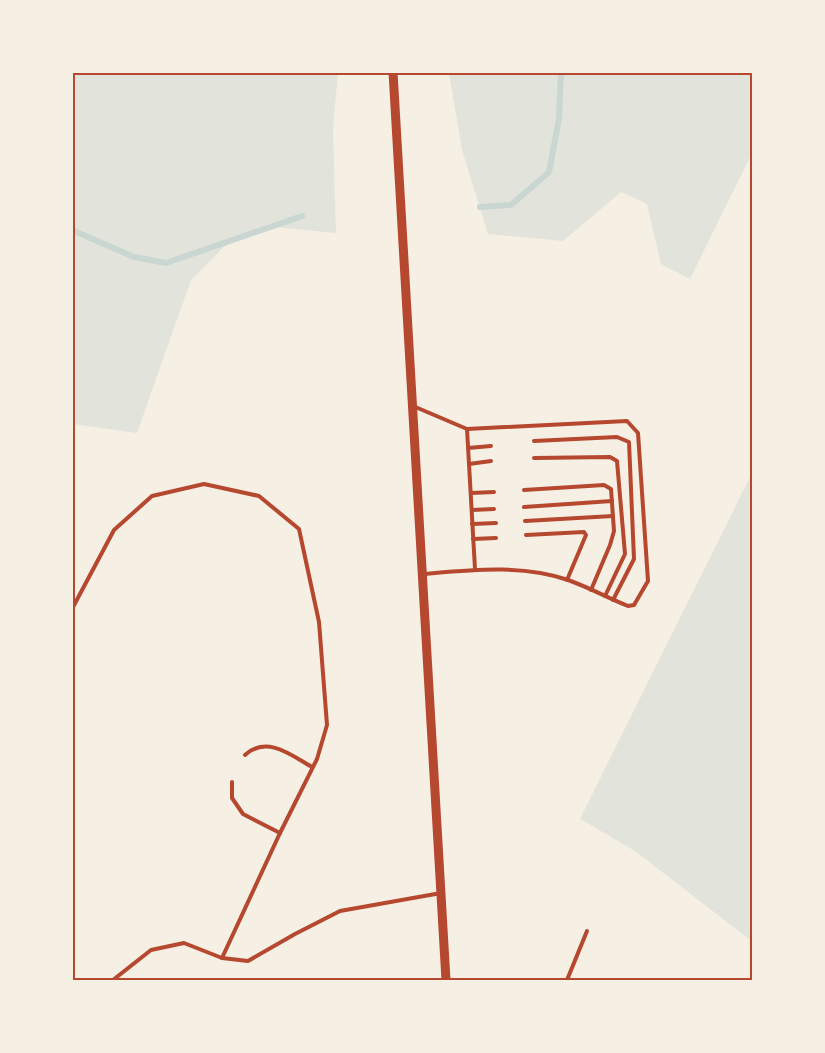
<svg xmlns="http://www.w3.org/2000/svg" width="825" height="1053" font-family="Jost,sans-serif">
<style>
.green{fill:#e2e4dc}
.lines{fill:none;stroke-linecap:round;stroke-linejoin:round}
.stream{stroke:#c9d6d2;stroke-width:6}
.service{stroke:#b5482f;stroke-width:4}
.tertiary{stroke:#b5482f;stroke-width:9}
.neatline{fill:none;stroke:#b5482f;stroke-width:2}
</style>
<rect width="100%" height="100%" fill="#f6efe4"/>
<!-- green -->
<g class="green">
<path d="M73,72L338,73L333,129L336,233L273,227L226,245L191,280L137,433L73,424Z"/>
<path d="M449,73H752V153L690,279L661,264L647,204L621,192L563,241L488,234L462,150Z"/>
<path d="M752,473V980L749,939L635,851L580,819Z"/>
</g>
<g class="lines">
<!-- stream -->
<g class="stream">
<path d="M480,207L511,205L549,172L559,119L561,72"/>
<path d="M72,230L134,257L166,263L302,216"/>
</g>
<!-- service -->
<g class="service">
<path d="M413,406L467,429L627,421L638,433L648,581L634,605L628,606C608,598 588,587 568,580C522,564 470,570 423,574"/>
<path d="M467,429L475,569"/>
<path d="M534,441L617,437L629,442L634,559L613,600"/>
<path d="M468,448L491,446"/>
<path d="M534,458L610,457L617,461L625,554L605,596"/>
<path d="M469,464L491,461"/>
<path d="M524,490L604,485L611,489L614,531L610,545L591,590"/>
<path d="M471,493L494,492"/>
<path d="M524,507L612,501"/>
<path d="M472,510L494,509"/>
<path d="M525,521L613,516"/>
<path d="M472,524L496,523"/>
<path d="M526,535L584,532L586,535L567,580"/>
<path d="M473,539L496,538"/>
<path d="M72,609L114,530L152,496L204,484L259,496L299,529L319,622L327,725L317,759L280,833L222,958"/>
<path d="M245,755C267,735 291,755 312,767"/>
<path d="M232,782V798L243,814L280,833"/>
<path d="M113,980L151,950L184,943L222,958L248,961L295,934L340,911L441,893"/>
<path d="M567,980L587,931"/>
</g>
<!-- tertiary -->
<path class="tertiary" d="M393,72L446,980"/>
</g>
<!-- border -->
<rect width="825" height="1053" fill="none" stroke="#f6efe4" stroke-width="148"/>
<rect x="74" y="74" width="677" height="905" class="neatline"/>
</svg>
